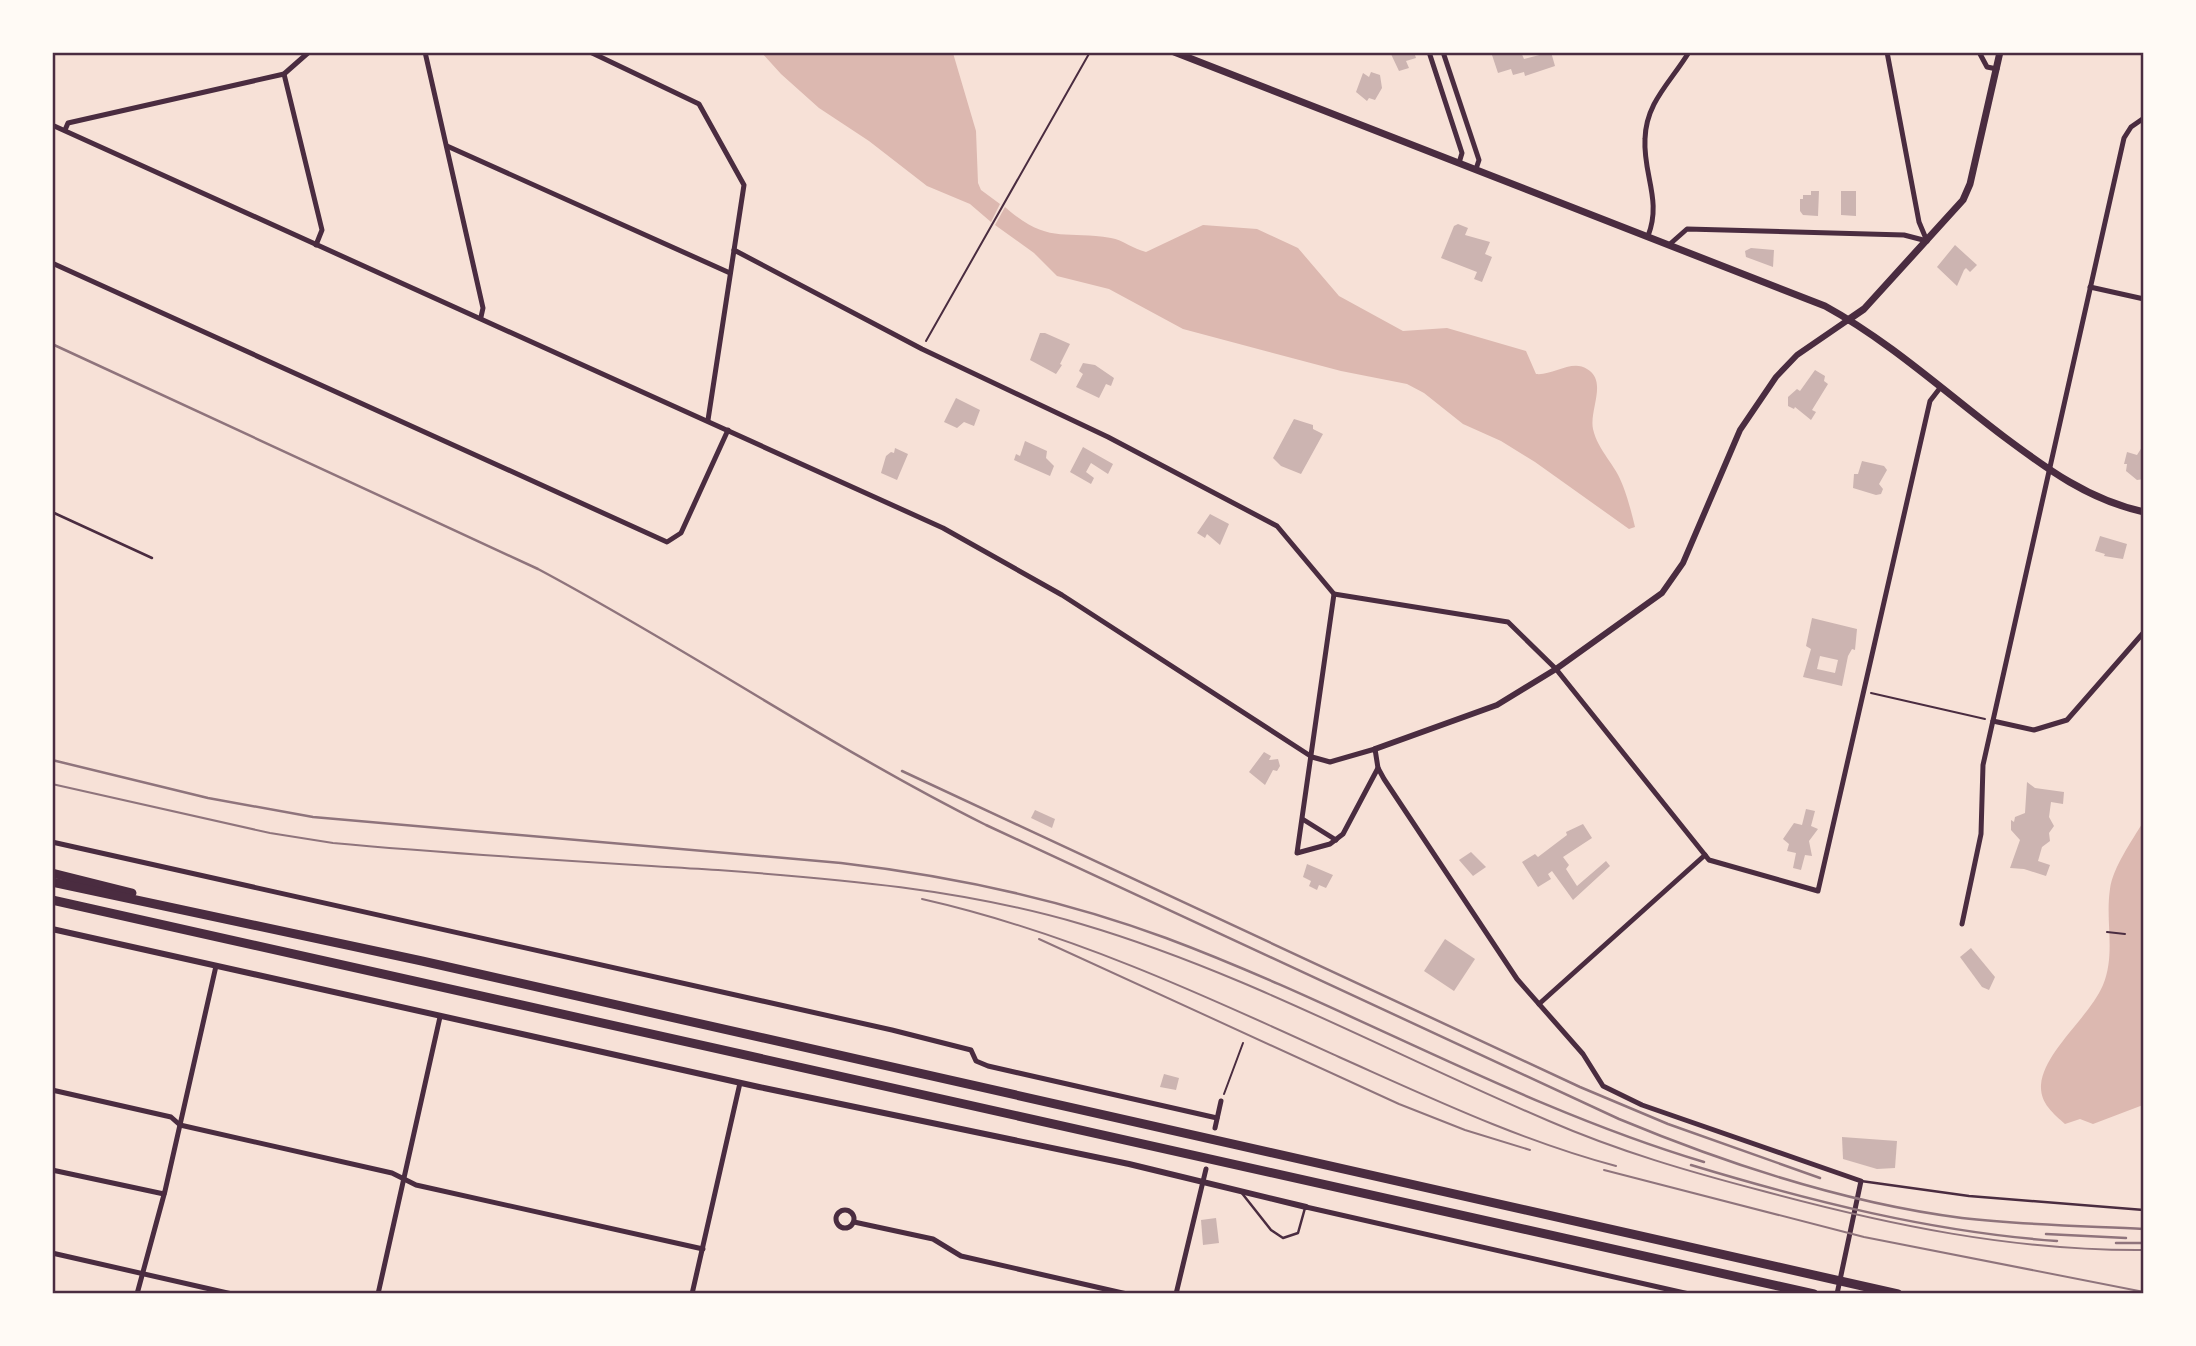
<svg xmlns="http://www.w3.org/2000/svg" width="2196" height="1346" font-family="'Archivo Narrow',sans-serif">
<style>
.water{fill:#dcb8b0}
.building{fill:#ccb4b1;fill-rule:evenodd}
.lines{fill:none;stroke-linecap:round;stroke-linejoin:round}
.path{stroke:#4a2c40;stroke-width:2}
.service{stroke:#4a2c40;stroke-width:2.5}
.minor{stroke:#4a2c40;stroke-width:5}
.tertiary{stroke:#4a2c40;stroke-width:6}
.secondary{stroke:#4a2c40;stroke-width:7}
.motorway{stroke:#4a2c40;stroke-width:9}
.tram{stroke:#8f747c;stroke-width:2}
.rail{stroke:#8f747c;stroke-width:2.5}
.neatline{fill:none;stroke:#4a2c40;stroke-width:2.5}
</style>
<rect width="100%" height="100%" fill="#f7e1d7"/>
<!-- water -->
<g class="water">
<path d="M762,53H953L976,131L978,183L981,190L1000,204L991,222L970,204L927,186L869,141L819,108L781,74Z"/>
<path d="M1005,207C1048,245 1063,230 1111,238C1123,240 1133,249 1146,252L1203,225L1257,229L1298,248L1339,296L1403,331L1447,328L1526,351L1536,374C1552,376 1572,359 1587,369C1608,381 1589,410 1593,429C1598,451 1616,465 1623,486C1628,499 1632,514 1635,527L1629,529L1535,462L1501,441L1463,424L1424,393L1407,384L1341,371L1183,329L1109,289L1057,276L1034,253L995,225Z"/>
<path d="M2143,822V1105L2093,1124L2080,1119L2065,1124C2053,1113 2040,1103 2041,1085C2044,1051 2089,1018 2103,985C2116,953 2105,922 2110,889C2113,867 2132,841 2143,822Z"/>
</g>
<!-- building -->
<g class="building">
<path d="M1390,52H1414L1416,58L1406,61L1409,68L1399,71Z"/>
<path d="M1491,52H1521L1524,59L1551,52L1555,66L1525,76L1524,72L1513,75L1511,69L1498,73Z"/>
<path d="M1371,72L1380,75L1382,88L1375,100L1369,98L1367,101L1356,92L1363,73L1369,77Z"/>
<path d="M1811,191H1819L1818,216L1803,215L1800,211V199H1803V195H1811Z"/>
<path d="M1841,191H1856V216L1841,215Z"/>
<path d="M1458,224L1468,228L1465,235L1490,242L1485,254L1492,257L1482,282L1474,279L1477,272L1441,258L1454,226Z"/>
<path d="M1955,245L1977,265L1970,272L1966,268L1964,270L1957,286L1937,267Z"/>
<path d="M1751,248L1774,250L1773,267L1746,257L1745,251Z"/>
<path d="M1040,333H1045L1070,344L1060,364L1062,365L1056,374L1030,360Z"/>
<path d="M1083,363L1095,365L1114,378L1111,386L1106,384L1099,398L1076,387L1083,374L1079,371Z"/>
<path d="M1815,370L1825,376L1824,381L1828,384L1812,410L1816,412L1811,420L1795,407L1794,409L1788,406V397L1797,389L1800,391Z"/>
<path d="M956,398L980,410L974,426L964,422L957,428L944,422Z"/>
<path d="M1294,419L1313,425V429L1323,434L1301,474L1281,466L1273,458Z"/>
<path d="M1025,441L1047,451L1046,458L1054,466L1050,476L1014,460L1016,454L1020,456Z"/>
<path d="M2144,444V479L2137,480L2126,471L2127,464H2124L2127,452L2137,455Z"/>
<path d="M1083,447L1113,464L1108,474L1091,463L1086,472L1094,478L1091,484L1070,472Z"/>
<path d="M895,448L908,454L897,480L881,473L886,456L891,452L894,453Z"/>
<path d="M1862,461L1884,466L1887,470L1879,484L1883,489L1881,494L1876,495L1853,488L1854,474H1858Z"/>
<path d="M1210,514L1229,524L1220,545L1207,534L1205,538L1197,533Z"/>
<path d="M2100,536L2127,544L2123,559L2104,556L2105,554L2095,551Z"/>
<path d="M1812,618L1857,629L1855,650L1852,649L1848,656L1842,686L1803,677L1811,649L1806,646ZM1820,656L1838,660L1835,673L1817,669Z"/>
<path d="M1264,752L1271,756L1269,760L1278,759L1280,766L1277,771L1273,770L1265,785L1249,772Z"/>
<path d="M2027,782L2035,788L2064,792L2063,804L2051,802L2049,817L2054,826L2049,833L2050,841L2042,847L2038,861L2050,865L2046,876L2024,869L2010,868L2020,840L2011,830V820L2014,822L2015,817L2025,813Z"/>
<path d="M1806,809L1815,811L1811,826L1818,829L1809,841L1812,856L1805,855L1801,870L1793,868L1796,853L1787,851L1789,844L1783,839L1794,823L1802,825Z"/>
<path d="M1035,810L1055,819L1052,828L1031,818Z"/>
<path d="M1583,824L1592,838L1563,857L1569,865L1566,869L1577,886L1606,861L1610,866L1573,900L1552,871L1548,874L1551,879L1538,887L1522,862L1535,854L1538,857L1567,835L1566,832Z"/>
<path d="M1471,852L1486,867L1473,876L1459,860Z"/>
<path d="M1307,864L1333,875L1326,888L1319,885L1317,890L1309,886L1311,881L1303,877Z"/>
<path d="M1445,939L1475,959L1454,991L1424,971Z"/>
<path d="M1971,948L1995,977L1989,990L1982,987L1960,957Z"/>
<path d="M1164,1074L1179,1078L1176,1090L1160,1087Z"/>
<path d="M1842,1137L1897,1141L1895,1168L1877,1169L1843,1159Z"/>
<path d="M1216,1218L1219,1243L1203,1245L1201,1220Z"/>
</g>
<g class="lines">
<!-- path -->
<g class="path">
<path d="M926,341L1090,52"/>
<path d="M1871,693L1985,719"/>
<path d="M2107,932L2125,934"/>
<path d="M1224,1094L1243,1043"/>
</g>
<!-- service -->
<g class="service">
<path d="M52,512L152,558"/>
<path d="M1861,1181L1969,1196L2144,1210"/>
<path d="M1241,1192L1271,1230L1283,1238L1298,1233L1305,1208"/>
</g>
<!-- minor -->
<g class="minor">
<path d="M425,52L483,308L481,317"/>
<path d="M590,52L699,104L744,185L708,420"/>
<path d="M1429,52L1462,153L1459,163"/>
<path d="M1443,52L1479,160L1476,169"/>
<path d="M1887,52L1919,222L1927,241"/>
<path d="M1979,52L1987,67L1997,69"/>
<path d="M284,74L322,230L316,245"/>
<path d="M52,125L943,528L1062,595L1312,757L1330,762L1375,749L1378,768L1384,779L1517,979L1583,1054L1603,1086L1642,1105L1861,1181L1837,1294"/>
<path d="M65,130L68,123L284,74L309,52"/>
<path d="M447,146L730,273"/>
<path d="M1648,236C1662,200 1643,175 1645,139C1646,102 1671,82 1689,52"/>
<path d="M1670,244L1687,229L1904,235L1927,241"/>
<path d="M734,250L922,349L1108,437L1277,526L1334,594L1297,853L1330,844L1343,834L1378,768"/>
<path d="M52,263L667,542L681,533L728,430"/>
<path d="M2090,287L2144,299"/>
<path d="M1334,594L1508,622L1556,669L1705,855"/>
<path d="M1993,721L2034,730L2067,720L2144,632"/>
<path d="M1304,820L1336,840"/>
<path d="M52,842L892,1030L971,1050L976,1061L988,1066L1217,1118"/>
<path d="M1962,924L1981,834L1983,765L2124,138L2131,127L2144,118"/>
<path d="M1539,1004L1705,855L1709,860L1818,891L1930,401L1940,388"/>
<path d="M52,1090L171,1117L180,1125L392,1173L416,1185L703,1249"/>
<path d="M1215,1128L1221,1101"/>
<path d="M52,1170L164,1194"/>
<path d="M1306,1207L1689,1294"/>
<circle cx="845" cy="1219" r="9"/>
<path d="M854,1222L933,1239L961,1256L1127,1294"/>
<path d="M52,1253L232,1294"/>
<path d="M137,1294L165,1191L216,966"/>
<path d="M378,1294L440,1017"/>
<path d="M692,1294L740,1083"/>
<path d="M1176,1294L1206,1169"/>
</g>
<!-- tertiary -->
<g class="tertiary">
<path d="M1375,749L1497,705L1556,669L1662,593L1683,563L1740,430L1776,377L1797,355L1848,320"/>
<path d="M52,929L759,1087L1129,1164L1306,1207"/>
</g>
<!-- secondary -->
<g class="secondary">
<path d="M1174,52L1825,306C1889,341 1945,392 2003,436C2047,469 2089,500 2144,512"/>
<path d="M1848,320L1864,309L1963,200L1970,184L2000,52"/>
</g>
<!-- motorway -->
<g class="motorway">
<path d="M52,873L132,893"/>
<path d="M52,882L422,961L1898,1294"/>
<path d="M52,900L1814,1294"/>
</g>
<!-- tram -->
<g class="tram">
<path d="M52,784L270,833L333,843C461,855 590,862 718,870C840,879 962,889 1081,924C1244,972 1393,1055 1549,1121C1618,1151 1690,1172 1763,1191C1889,1225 2013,1251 2144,1250"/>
<path d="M922,899C1068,932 1204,995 1339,1057C1431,1098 1519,1140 1616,1166"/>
<path d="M1039,939L1399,1104L1465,1130L1530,1150"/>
<path d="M1604,1170L1864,1237L2144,1292"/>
</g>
<!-- rail -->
<g class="rail">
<path d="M52,344L538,569C690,650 832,748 986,825L1619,1119C1727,1164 1845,1203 1962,1218C2022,1225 2083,1226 2144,1229"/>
<path d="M52,760L208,798L313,817L841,863C952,876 1061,899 1166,938C1348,1006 1517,1106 1704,1162"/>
<path d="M902,771L1580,1087L1668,1124L1820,1178"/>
<path d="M1691,1165C1810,1201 1932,1232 2057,1241"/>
<path d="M2046,1234L2126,1238"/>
<path d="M2116,1243H2144"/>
</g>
</g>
<!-- border -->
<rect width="2196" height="1346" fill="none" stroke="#fffaf5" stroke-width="108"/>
<rect x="54" y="54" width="2088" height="1238" class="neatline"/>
</svg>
